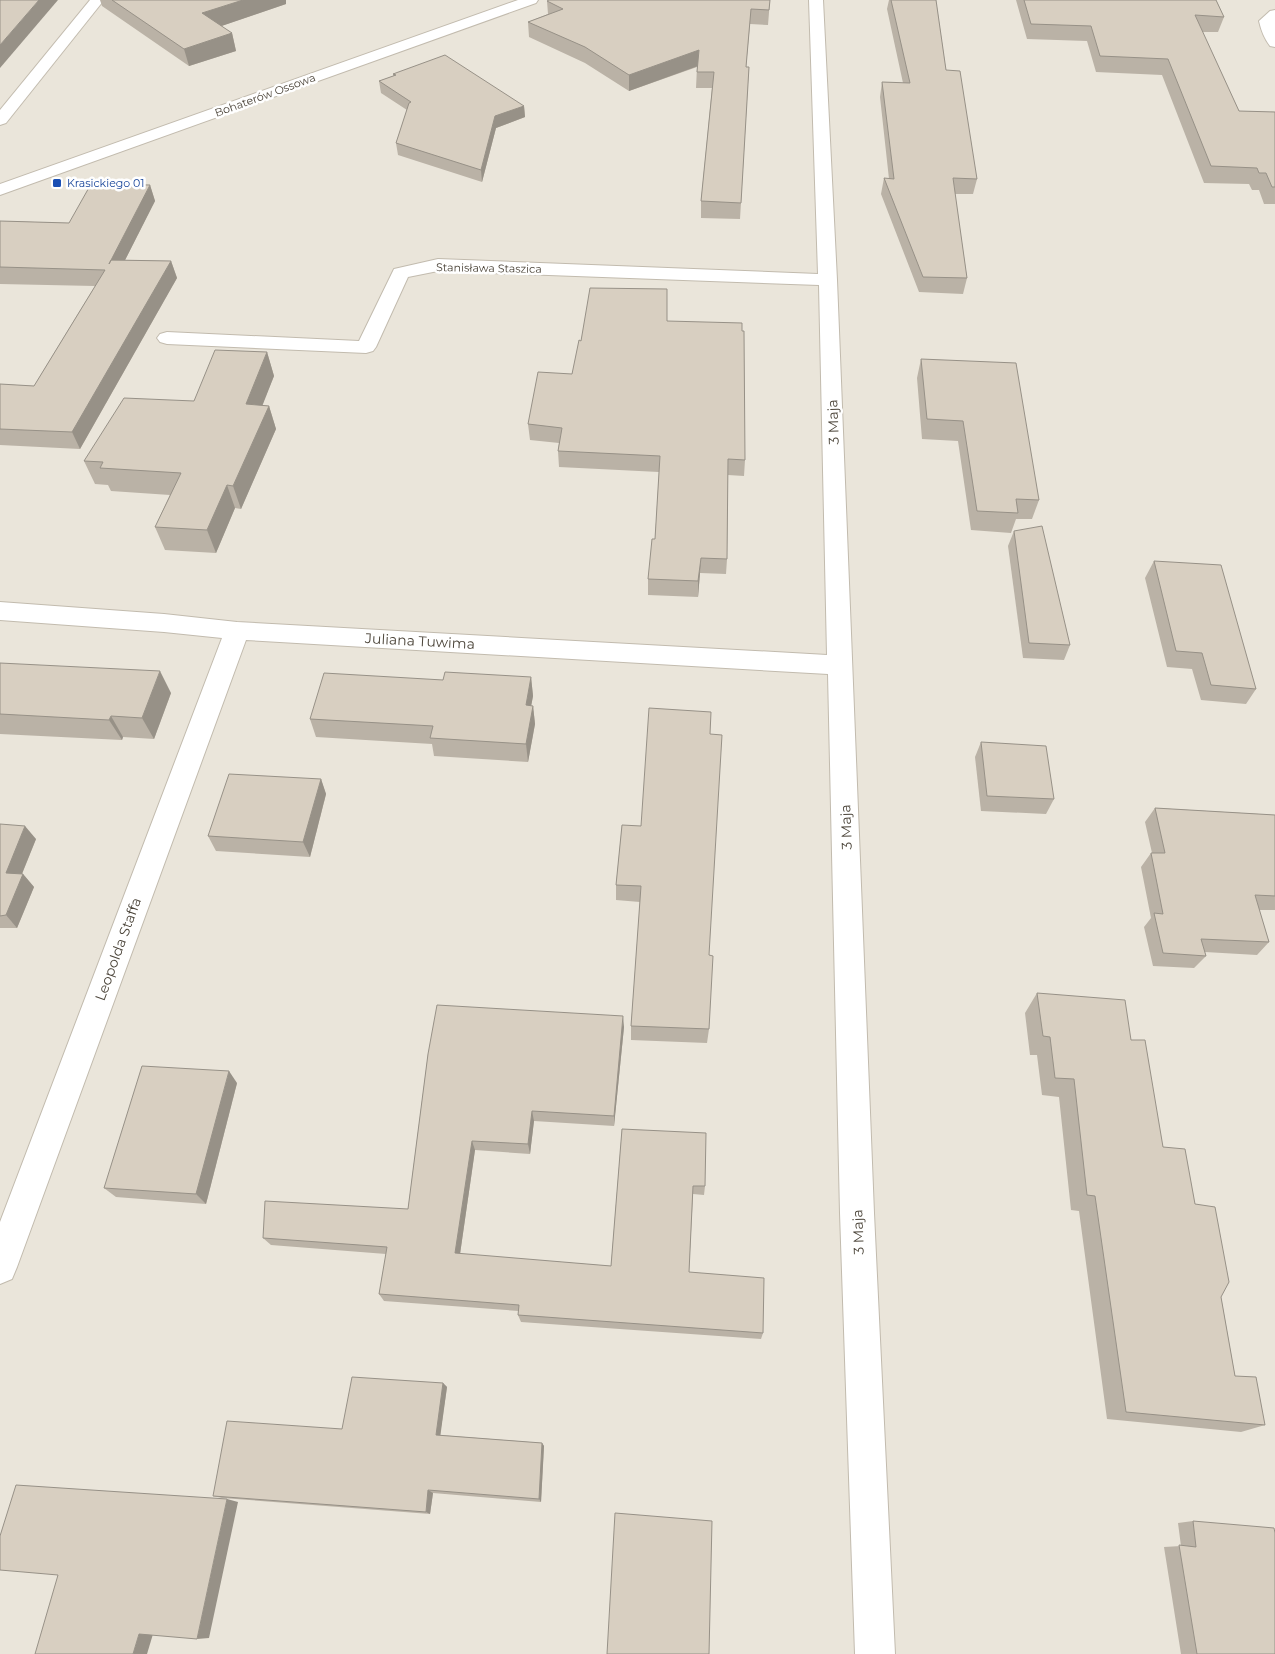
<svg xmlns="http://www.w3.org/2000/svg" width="1275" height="1654" font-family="Montserrat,sans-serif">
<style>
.residential{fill:#eae5da}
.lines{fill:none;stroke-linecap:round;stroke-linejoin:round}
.minor-casing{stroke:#c2bbae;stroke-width:2}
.minor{fill:#fff;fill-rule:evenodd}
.wall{fill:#bab2a6}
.shaded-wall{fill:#979187}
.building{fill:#d8cfc1;stroke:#979187}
.transit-dot{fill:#1a4fb4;stroke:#fff;stroke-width:2}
.labels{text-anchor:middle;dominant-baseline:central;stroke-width:5;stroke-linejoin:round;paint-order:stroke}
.far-street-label{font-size:11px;fill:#4b4439;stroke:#fff}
.far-transit-label{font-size:11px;fill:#164399;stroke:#fff;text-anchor:start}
.street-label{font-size:14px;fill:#4b4439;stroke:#fff}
</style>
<rect width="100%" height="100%" fill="#f6f3ec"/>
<!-- residential -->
<rect class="residential" x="0" y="0" width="1275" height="1654"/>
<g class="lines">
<!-- minor casing -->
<g class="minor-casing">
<g id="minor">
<path d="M90,0H104L6,123L0,125V110Z"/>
<path d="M518,0H538L536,3L0,195V184Z"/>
<path d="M809,0H823L837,280L874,1213L895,1654H855L840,1213L828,674L246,640L17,1267L12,1279L0,1284V1222L222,638L164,632L0,620V602L164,614L237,622L827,655L819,285L438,271L408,277L376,347L373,351L366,353L167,344L160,342L157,338L160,334L167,332L359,341L394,269L438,259L818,274Z"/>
<path d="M1275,10V47L1270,46C1264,38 1261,30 1259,21L1270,11Z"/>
</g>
</g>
<!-- minor -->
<use href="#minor" class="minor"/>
</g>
<!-- wall -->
<g class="wall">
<path d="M100,0H286V4L221,26L232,33L236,51L189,66L102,6Z"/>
<path d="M770,0L768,25L750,24L746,67H749L740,219L701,218V201L712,88H696L697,67L629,91L585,63L529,37L528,22L548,14L547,1Z"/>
<path d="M889,0H936L946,70L977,179L973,194H955L967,278L963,294L919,292L881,194L884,178L889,179L880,97L882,82L903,83L887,9Z"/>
<path d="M1016,0H1216L1224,17L1218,32H1202L1239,111L1275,112V204H1264L1259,190H1252L1249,184L1204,183L1162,75L1096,72L1087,41L1027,39Z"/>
<path d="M393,74L524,106L525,117L496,128L482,182L398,155L396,143L407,110L381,93L379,81L393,76Z"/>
<path d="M150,185L155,201L125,260L171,261L177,278L80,449L0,445V384L34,386L95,286L0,284V221L69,223Z"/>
<path d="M667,321L745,460L744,476L728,475L727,559L726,574L700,573L698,597L648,595V579L655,539L659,472L559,467L558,451L559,443L530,440L528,424L572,374L581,341Z"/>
<path d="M267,352L274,376L262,405L269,406L276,429L241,509L235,508L216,553L165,550L155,527L170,495L111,491L108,485L95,484L84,461L194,401Z"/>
<path d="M921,359L1039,500L1032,519H1016L1011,533L971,530L958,441L922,439L917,378Z"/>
<path d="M1014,531L1070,645L1064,660L1023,658L1008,546Z"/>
<path d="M1154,561L1256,689L1246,704L1201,700L1192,669L1167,667L1145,578Z"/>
<path d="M0,663L171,693L154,739L123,737L122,740L0,734Z"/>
<path d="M531,677L533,696L531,706H533L535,724L528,762L434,756L432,744L316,737L310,719L443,680Z"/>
<path d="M981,742L1054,799L1046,814L981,811L975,757Z"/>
<path d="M321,779L326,794L310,857L216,851L208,836Z"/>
<path d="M1155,808L1275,815V910H1259L1269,942L1257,955L1205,952L1206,956L1194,968L1153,966L1144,927L1151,918L1141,867L1151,853H1152L1145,822Z"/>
<path d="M0,824L36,839L22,874H23L34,887L17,928H0Z"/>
<path d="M622,825L709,955V1029L707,1043L631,1040V1026L640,902L616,900V885Z"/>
<path d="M1037,993L1131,1040L1163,1147L1195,1204L1221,1297L1235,1376L1265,1425L1241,1432L1107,1419L1079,1211L1071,1210L1059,1097L1042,1095L1037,1055H1030L1025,1013Z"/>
<path d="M624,1027L614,1126L534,1121L530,1154L475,1150L460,1254L611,1266L622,1129L705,1186L704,1195L693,1194L689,1272L763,1333L761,1339L521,1322L518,1315L519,1311L384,1301L379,1294L386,1254L271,1245L263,1238L408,1209L428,1054Z"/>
<path d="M237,1083L206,1204L116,1197L104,1188Z"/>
<path d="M443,1383L447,1387L440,1435L542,1443L544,1446L541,1502L433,1493L430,1514L222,1498L213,1496L342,1429Z"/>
<path d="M1193,1521L1275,1654H1181L1164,1547L1181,1546L1178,1523Z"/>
</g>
<!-- shaded-wall -->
<g class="shaded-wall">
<path d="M39,0H58L0,68V45Z"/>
<path d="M243,0H286V4L207,31L202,13Z"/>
<path d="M232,33L236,51L189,66L184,49Z"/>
<path d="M699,50L698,66L629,91V75Z"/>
<path d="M524,106L525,117L496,128L482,182L481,170L495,116Z"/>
<path d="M150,185L155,201L115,280L109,264Z"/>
<path d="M171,261L177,278L80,449L72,432Z"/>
<path d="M267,352L274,376L254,427L246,404Z"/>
<path d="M269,406L276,429L241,509L233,486Z"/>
<path d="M227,485L235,508L216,553L207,530Z"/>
<path d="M701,558L700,573L698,597V581Z"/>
<path d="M160,671L171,693L154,739L142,718Z"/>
<path d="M531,677L533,696L528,723L526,705Z"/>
<path d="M533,706L535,724L528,762L526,744Z"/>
<path d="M111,716L123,737L122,740L109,720Z"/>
<path d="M321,779L326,794L310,857L303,842Z"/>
<path d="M25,826L36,839L17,886L6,873Z"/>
<path d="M23,874L34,887L17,928L6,915Z"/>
<path d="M623,1016L624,1027L614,1126V1116Z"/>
<path d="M229,1071L237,1083L206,1204L196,1194Z"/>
<path d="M532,1111L534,1121L530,1154L528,1144Z"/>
<path d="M472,1141L475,1150L459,1261L455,1253Z"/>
<path d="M443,1383L447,1387L440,1438L436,1435Z"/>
<path d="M542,1443L544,1446L541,1502L539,1499Z"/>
<path d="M428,1490L433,1493L430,1514L426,1512Z"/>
<path d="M227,1499L238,1502L209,1638L197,1639Z"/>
<path d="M139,1634H153L147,1654H133Z"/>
</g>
<!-- building -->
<g class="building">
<path d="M0,0H39L0,45Z"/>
<path d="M112,0H243L202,13L232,33L184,49Z"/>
<path d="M549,0H770L769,10L751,9L746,67H749L741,203L701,201L714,72H697L699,50L629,75L585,47L528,22L563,9L547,1Z"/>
<path d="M891,0H936L946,70L960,71L977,179L953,178L967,278L923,277L884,178L894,179L882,82L910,83Z"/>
<path d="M1024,0H1216L1224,17L1195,15L1239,111L1275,112V187H1272L1266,173H1259L1257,168L1211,166L1168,59L1100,56L1091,26L1031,24Z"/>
<path d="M445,55L524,106L495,116L481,170L396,143L409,103L411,102L379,81L396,75L393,74Z"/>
<path d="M91,184L150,185L109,264L111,260L171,261L72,432L0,429V384L34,386L105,270L0,267V221L69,223Z"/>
<path d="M590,288L667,289V321L742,323V331H744L745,460L728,459L727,559L701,558L698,581L648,579L652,539H655L660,456L558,451L562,428L528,424L538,372L572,374L579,340L581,341Z"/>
<path d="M215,350L267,352L246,404L269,406L233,486L227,485L207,530L155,527L181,473L100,468L103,462L84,461L124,398L194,401Z"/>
<path d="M921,359L1016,363L1039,500L1016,499L1018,513L977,511L963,421L927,419Z"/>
<path d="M1042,526L1070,645L1029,643L1014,531Z"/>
<path d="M1154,561L1221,565L1256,689L1211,685L1202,653L1176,651Z"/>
<path d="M0,663L160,671L142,718L111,716L109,720L0,714Z"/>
<path d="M445,672L531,677L526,705L533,706L526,744L430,738L433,726L310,719L324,673L443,680Z"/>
<path d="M649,708L711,712L710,734L722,735L709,955L713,956L709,1029L631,1026L641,886L616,885L622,825L641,826Z"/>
<path d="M981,742L1046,746L1054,799L987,796Z"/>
<path d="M229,774L321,779L303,842L208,836Z"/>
<path d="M1155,808L1275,815V896L1255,895L1269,942L1201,939L1206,956L1163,953L1154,913L1163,914L1151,853H1165Z"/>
<path d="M0,824L25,826L6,873L23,874L6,915L0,916Z"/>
<path d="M1037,993L1125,1000L1131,1040H1145L1163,1147L1185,1149L1195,1204L1215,1207L1229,1282L1221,1297L1235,1376L1256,1377L1265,1425L1126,1412L1095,1196L1087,1195L1074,1079L1055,1078L1050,1037L1043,1036Z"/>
<path d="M437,1005L623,1016L614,1116L532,1111L528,1144L472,1141L455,1253L611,1266L622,1129L706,1133L705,1186H693L689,1272L764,1278L763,1333L518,1315L519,1305L379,1294L387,1247L263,1238L265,1201L408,1209L428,1054Z"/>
<path d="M142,1066L229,1071L196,1194L104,1188Z"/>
<path d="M352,1377L443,1383L436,1435L542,1443L539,1499L428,1490L426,1512L213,1496L227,1421L342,1429Z"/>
<path d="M16,1485L227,1499L197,1639L139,1634L133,1654H35L58,1575L0,1570V1536Z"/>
<path d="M615,1513L712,1521L709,1654H607Z"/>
<path d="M1193,1521L1274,1528L1275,1533V1654H1197L1179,1545L1196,1547Z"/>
</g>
<!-- markers -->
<rect class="transit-dot" x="52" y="178" width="10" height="10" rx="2.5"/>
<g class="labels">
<!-- far-street labels -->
<g class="far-street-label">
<text transform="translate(265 95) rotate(-20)">Bohaterów Ossowa</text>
<text transform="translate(489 268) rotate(1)">Stanisława Staszica</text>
</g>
<!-- far-transit labels -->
<g class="far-transit-label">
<text x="67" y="183">Krasickiego 01</text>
</g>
<!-- street labels -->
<g class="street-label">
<text transform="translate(833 422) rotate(-92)">3 Maja</text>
<text transform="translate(420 641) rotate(3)">Juliana Tuwima</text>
<text transform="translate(846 827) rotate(-92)">3 Maja</text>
<text transform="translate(118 949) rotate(-70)">Leopolda Staffa</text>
<text transform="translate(858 1232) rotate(-92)">3 Maja</text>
</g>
</g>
</svg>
